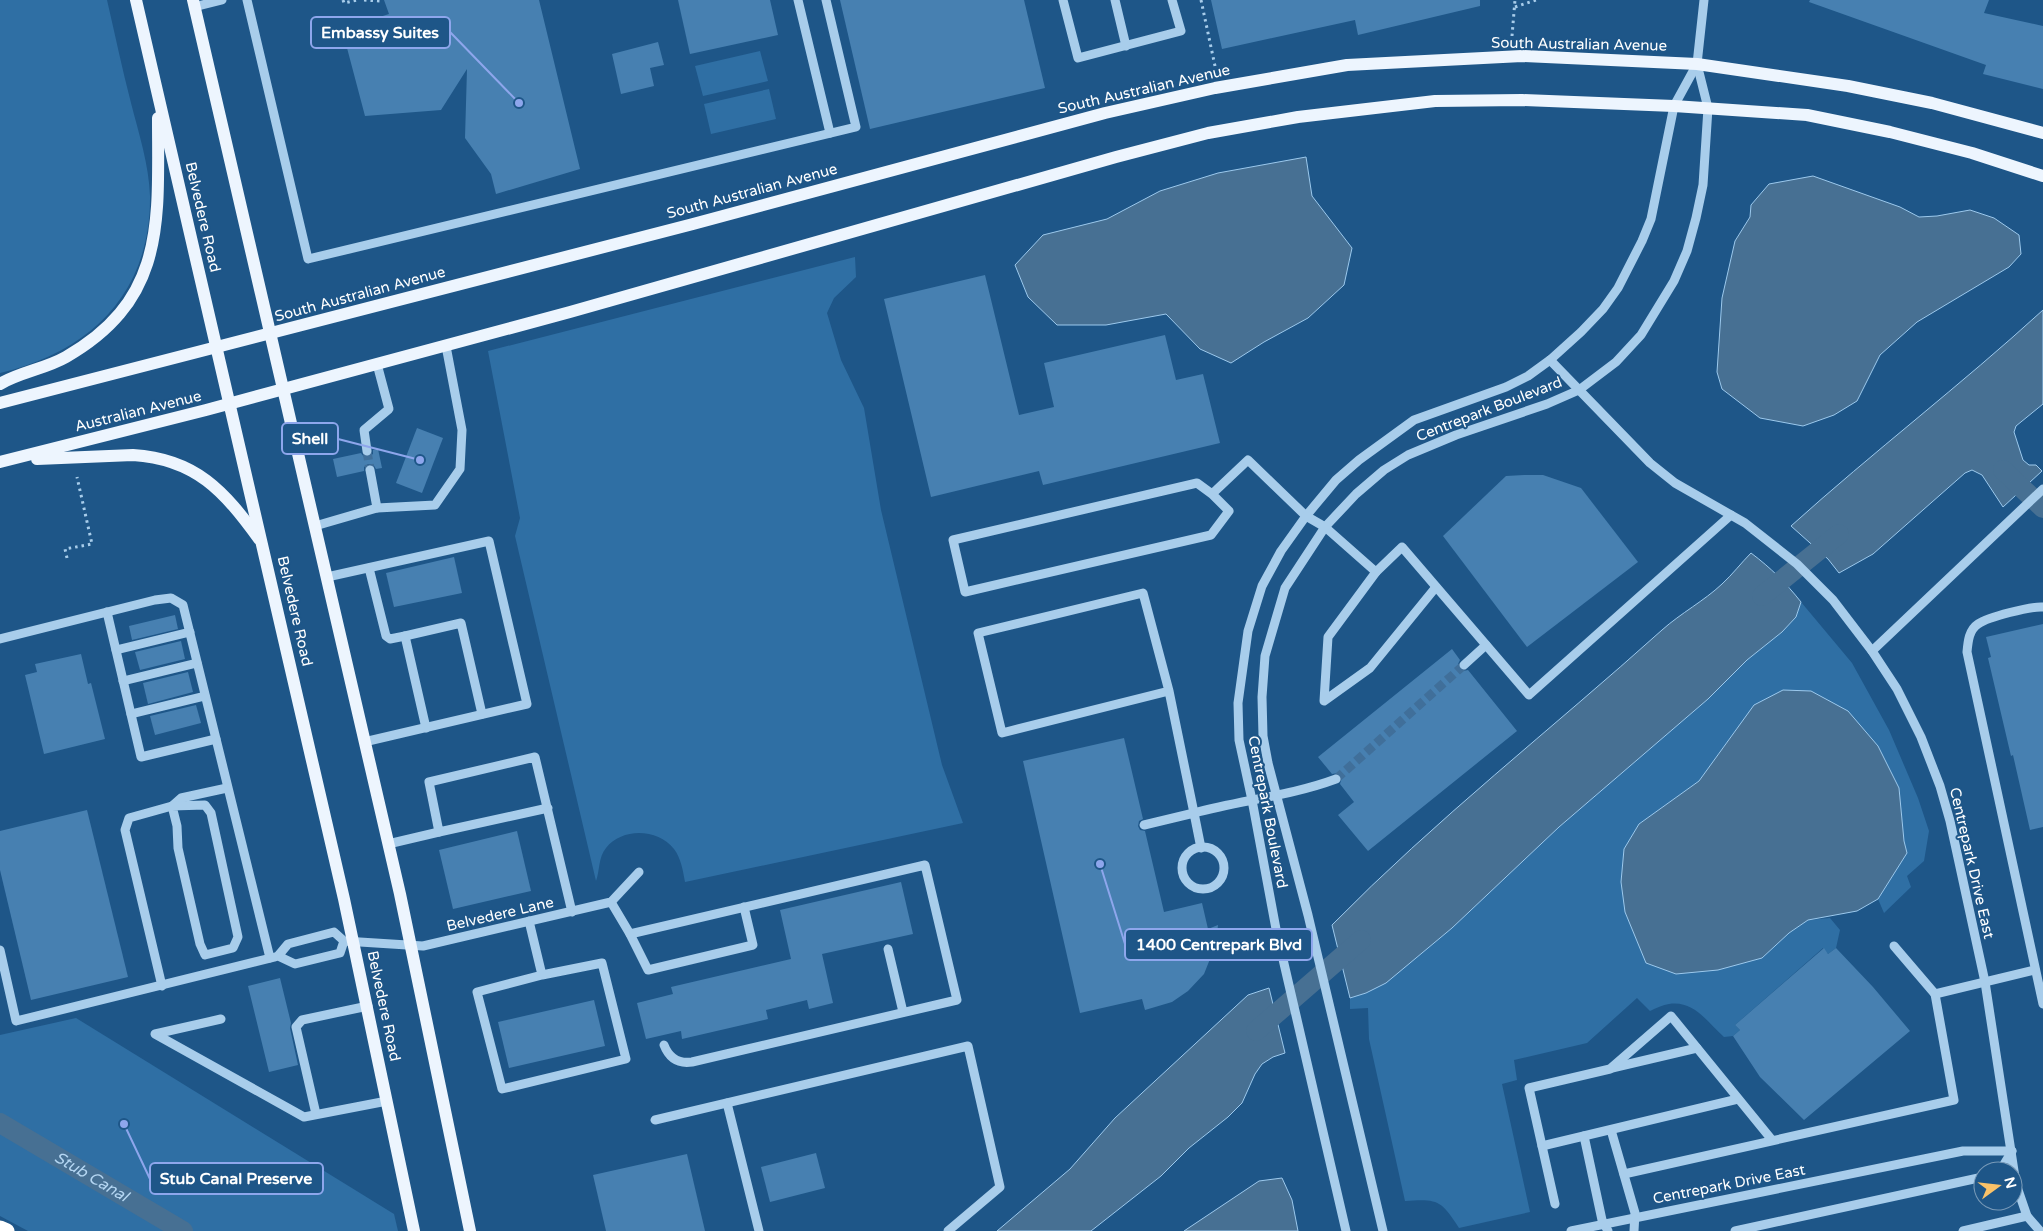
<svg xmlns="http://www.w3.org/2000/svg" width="2043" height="1231" font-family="'Varela Round',sans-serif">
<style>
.green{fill:#2f6fa4}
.water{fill:#477093;stroke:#9cc9ed}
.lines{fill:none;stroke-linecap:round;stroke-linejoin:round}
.canal{stroke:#477093;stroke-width:20}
.building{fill:#4780b1}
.minor-tunnel{stroke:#406f9a;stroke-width:9;stroke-dasharray:9 4.5;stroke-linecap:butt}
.path{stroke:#a8cdeb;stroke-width:3;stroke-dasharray:2.5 4;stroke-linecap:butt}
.minor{stroke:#a8cdeb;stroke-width:9}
.major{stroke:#edf5fe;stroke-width:12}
.highway{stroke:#fff;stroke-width:15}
.labels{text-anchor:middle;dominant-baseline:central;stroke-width:4;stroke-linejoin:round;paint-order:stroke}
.street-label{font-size:15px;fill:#fff;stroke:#1e5688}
.water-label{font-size:16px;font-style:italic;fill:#b4d6f2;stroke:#1e5688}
.leader{fill:none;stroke:#8ea6ec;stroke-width:2}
.callout-dot{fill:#8ea6ec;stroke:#1e5688;stroke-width:2}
.callout{fill:#1e5688;stroke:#8ea6ec;stroke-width:2}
.callout-label{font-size:16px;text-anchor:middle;font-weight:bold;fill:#fff}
</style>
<rect width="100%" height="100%" fill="#1e5688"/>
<!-- green -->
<g class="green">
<path d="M0,0H107C115,34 122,69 131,103C139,134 149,165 150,196C151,293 90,352 0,373Z"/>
<path d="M760,51L768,81L703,96L695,66Z"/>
<path d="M769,89L776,119L711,134L704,104Z"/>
<path d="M855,257L856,277L834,298L827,313L841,360L864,408L881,510L942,765L963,823L685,882C683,871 681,858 674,849C658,829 623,827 606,848C598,858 600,870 596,881L515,536L520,518L488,351Z"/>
<path d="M1801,602L1852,663L1889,730L1918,798L1929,831L1924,861L1907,876L1911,887L1884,913L1878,899L1907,853L1904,841L1899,788L1878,746L1737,728L1699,781L1639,824L1762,958L1789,933L1808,920L1830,918L1840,930L1836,948L1828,954L1823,948L1735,1025L1740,1030L1733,1036L1724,1037C1707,1022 1694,1000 1669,1004C1663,1005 1656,1008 1650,1011L1637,998L1587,1043L1514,1060L1517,1080L1502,1084L1530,1212L1459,1228C1441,1200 1438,1199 1405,1201L1369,1039L1368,1008L1350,1009V998L1366,993L1412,961L1452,928L1559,827L1708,699L1747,660L1782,632L1796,617Z"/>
<path d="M76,1018L394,1214L398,1231H28L0,1216V1035Z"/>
</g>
<!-- water -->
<g class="water">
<path d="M1306,157L1312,196L1352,248L1344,285L1308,318L1264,342L1231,363L1200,349L1166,314L1106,325H1057L1028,297L1015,265L1043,235L1107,219L1160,191L1218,173Z"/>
<path d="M1813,176L1900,207L1919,217L1937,216L1970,210L1994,218L2019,235L2021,254L2009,267L1917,322L1880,355L1857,401L1834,415L1803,426L1760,418L1722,389L1717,372L1722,298L1735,241L1750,217L1751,205L1769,184Z"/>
<path d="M2043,310V404L2016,426L2014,432L2023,460L2029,465H2036L2042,471L2003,507L1982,475L1972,470L1965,473L1873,554L1839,573L1828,559L1791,526C1873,452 1961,385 2043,310Z"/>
<path d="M1751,553C1771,568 1786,583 1801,602L1796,617L1782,632L1747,660L1708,699L1559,827L1452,928L1386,983L1366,993L1350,998L1332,925C1435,820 1553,728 1662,630C1681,613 1704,601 1722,584C1732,575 1741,563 1751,553Z"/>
<path d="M1783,690L1811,691L1848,711L1878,746L1899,788L1904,841L1907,853L1878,899L1857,911L1808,920L1789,933L1762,958L1718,970L1676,974L1646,963L1625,912L1621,882L1624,849L1639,824L1699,781L1754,705Z"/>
<path d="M1269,988L1285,1053L1273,1057L1262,1064L1255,1074L1242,1103L1228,1117L1189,1148L1161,1176L1091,1231H997L1070,1169L1115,1118L1248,995Z"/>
<path d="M1282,1178L1292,1200L1298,1231H1184L1259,1181Z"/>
</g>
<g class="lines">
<!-- canal -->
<g class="canal">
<path d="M2003,470L2043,508"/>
<path d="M1762,596L1839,534"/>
<path d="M1256,1031L1361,940"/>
<path id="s1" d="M0,1123L183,1231"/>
</g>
</g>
<!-- building -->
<g class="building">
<path d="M384,0H539L580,169L496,194L491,174L465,138L467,69L441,110L365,116L342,29L389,14Z"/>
<path d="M678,0H770L778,35L690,54Z"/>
<path d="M840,0H1024L1045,88L870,129Z"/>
<path d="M1211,0H1480V6L1358,35L1355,20L1222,49Z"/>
<path d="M1810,0H1989L1984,13L2043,26V89L1983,74L1986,65L1809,2Z"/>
<path d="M658,42L664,65L650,68L654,86L621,94L612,54Z"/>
<path d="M985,275L1019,415L1054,407L1044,363L1165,335L1176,380L1203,374L1220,443L1043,485L1039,471L931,497L884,299Z"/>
<path d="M417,428L443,438L422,493L396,483Z"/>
<path d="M378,449L382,468L376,469L373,464H368L364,467V471L337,477L333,459L361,453L364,457H368L373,454V450Z"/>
<path d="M1524,475H1543L1581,488L1638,562L1527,647L1443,536L1506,476Z"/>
<path d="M454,557L462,593L394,607L386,573Z"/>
<path d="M175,615L178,629L132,640L129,626Z"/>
<path d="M2043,624V827L2030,830L2013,755L2011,756L1988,658L1991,657L1986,637Z"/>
<path d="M181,641L185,659L140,670L135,652Z"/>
<path d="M1452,649L1460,660L1458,664L1459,669L1463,671L1468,670L1517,731L1368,851L1338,815L1354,802L1340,784L1342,777L1338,773L1332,774L1318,757Z"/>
<path d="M81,654L88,684L91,683L105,739L44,754L25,675L37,672L35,664Z"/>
<path d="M188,672L193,692L148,704L143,683Z"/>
<path d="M196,705L201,723L155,735L150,716Z"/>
<path d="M1124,738L1143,819L1139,821L1138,826L1140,830L1145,831L1164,912L1202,903L1208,929L1218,925L1216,944L1204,974L1188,991L1172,1002L1145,1010L1142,999L1080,1013L1023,761Z"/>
<path d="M87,810L128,977L31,1000L0,870V831Z"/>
<path d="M517,831L531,891L453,909L439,850Z"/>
<path d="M901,882L913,934L822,954L833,1003L809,1009L807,1000L766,1010L768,1019L682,1039L681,1031L646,1039L637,1003L673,994L671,987L791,959L780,910Z"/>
<path d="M1824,948L1828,954L1836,948L1873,987L1910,1031L1804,1120L1760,1077L1733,1036L1740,1030L1735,1025Z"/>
<path d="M280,978L291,1023L290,1028L298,1065L269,1072L248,986Z"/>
<path d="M594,1000L605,1046L509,1068L498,1022Z"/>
<path d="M816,1153L825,1188L770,1202L761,1167Z"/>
<path d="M687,1154L705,1231H606L593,1175Z"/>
</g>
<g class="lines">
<!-- minor-tunnel -->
<g class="minor-tunnel">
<path d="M367,451L370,470"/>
<path d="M1336,779L1464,665"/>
</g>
<!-- path -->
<g class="path">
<path d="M343,0L344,3L357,0"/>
<path d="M364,0L381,1"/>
<path d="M1201,0L1215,66"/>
<path d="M1515,7L1536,0"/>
<path d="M1512,36L1515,0"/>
<path d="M67,558L65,549L92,544L77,477"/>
</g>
<!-- minor -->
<g class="minor">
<path d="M247,0L308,259L856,127L826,0"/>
<path d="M798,0L830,133"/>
<path d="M1063,0L1078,58L1181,31L1172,0"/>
<path d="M1115,0L1126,46"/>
<path d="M194,7L222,0"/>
<path d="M1550,360L1650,463L1675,483L1745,523L1797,564L1833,600L1872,651L1897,689L1921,737L1940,786L1950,821L1985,982L2016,1184L2027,1216L2040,1231"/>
<path d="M367,451L364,430L389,409L377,364"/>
<path d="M1212,494L1229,511L1211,535L965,592L953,540L1197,483L1212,494L1248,460L1306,516L1325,527L1376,572L1402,547L1529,695L1731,515"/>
<path d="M377,508L435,505L460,469L462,430L446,346"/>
<path d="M315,526L377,508L370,470"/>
<path d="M369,568L386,636L390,639L405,636"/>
<path d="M1376,572L1328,637L1324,701L1370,668L1436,587"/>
<path d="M327,577L489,541L527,704L364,742"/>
<path d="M2043,607C2031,606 1988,617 1978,624C1969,630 1968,641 1967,652L2043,1004"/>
<path d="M107,612L141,757L216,739"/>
<path d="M0,639L155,600L171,598L183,605L270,958"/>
<path d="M116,650L190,632"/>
<path d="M1872,651L2043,489"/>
<path d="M1464,665L1486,645"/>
<path d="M123,681L197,663"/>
<path d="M1169,691L1002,733L978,633L1143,593L1169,691L1194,813C1242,800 1290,796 1336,779"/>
<path d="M131,714L205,696"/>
<path d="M426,728L405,636L461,623L482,714"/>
<path d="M172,806L181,798L227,788"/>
<path d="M548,808L439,832L429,782L535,757L572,912"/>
<path d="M1144,825L1194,813L1201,848"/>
<path d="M388,844L439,832"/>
<circle cx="1203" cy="868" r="21"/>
<path d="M611,902L630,934L648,970L753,945L744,907"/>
<path d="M529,921L542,975L477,992L502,1089L626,1059L602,963L542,975"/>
<path d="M630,934L925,865L957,1000L692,1062C678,1064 669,1058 664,1045"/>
<path d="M344,941L340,953L295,964L278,956L288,944L334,932L344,941L423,946L611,902L639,872"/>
<path d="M1894,946L1935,994L2035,970"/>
<path d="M888,949L903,1012"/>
<path d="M0,950L16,1021L275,957"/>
<path d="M162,986L125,830L129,818L172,806L205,805L211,813L238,937L233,948L205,955L200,944L178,848L177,826L172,806"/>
<path d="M221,1019L155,1034L304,1117L387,1101"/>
<path d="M1612,1068L1697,1048"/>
<path d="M727,1103L759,1231"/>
<path d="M316,1114L296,1027L302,1020L368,1006"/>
<path d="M655,1120L968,1046L1000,1187L948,1231"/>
<path d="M1611,1130L1635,1213L1634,1231"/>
<path d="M1584,1136L1602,1220L1608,1231"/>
<path d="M1542,1146L1738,1099"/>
<path d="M2000,1171L2012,1151"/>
<path d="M1624,1174L1954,1100L1935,994"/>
<path d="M1555,1204L1529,1088L1610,1069L1671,1016L1772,1140"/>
<path d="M1346,1231L1276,929L1252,800L1239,740L1238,703L1248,631L1262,586L1281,551L1306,516L1336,480L1359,460L1414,420L1506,387L1528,376L1550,360L1581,332L1603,309L1618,288L1642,241L1651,219L1674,106L1697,64"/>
<path d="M1383,1231L1308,915L1268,763L1263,736L1262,697L1265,656L1285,588L1325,527L1356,494L1384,470L1408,455L1456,435L1547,404L1579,390L1616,362L1641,335L1674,281L1687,251L1696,218L1703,185L1708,108L1697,64L1704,0"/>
<path d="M1571,1231L1963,1151H2012"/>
<path d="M1735,1231L1983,1177"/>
<path d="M1963,1231L2027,1216"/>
</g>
<!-- major -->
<g class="major">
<path d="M136,0L344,899L414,1231"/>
<path d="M193,0L400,894L470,1231"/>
<path d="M0,384C20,372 45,369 66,357C167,299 158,220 158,118"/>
<path d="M0,403L693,224L1105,113L1215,88L1347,65L1522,56L1697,64L1848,86L1932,103L2043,133"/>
<path d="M37,459L133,455C196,459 224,491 259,539"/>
<path d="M0,462L206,410L570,312L1116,157L1208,133L1298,117L1435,101L1522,100L1674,106L1807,115L1890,132L1972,153L2043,176"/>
</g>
<!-- highway -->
<path class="highway" d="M0,1228L7,1231"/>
</g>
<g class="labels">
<!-- street labels -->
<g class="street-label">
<text transform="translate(1579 44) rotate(1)">South Australian Avenue</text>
<text transform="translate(1144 89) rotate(-13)">South Australian Avenue</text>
<text transform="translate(752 191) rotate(-15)">South Australian Avenue</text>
<text transform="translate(203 217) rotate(77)">Belvedere Road</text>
<text transform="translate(360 294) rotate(-15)">South Australian Avenue</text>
<text transform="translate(1489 409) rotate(-21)">Centrepark Boulevard</text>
<text transform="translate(138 411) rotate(-14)">Australian Avenue</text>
<text transform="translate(295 611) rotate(77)">Belvedere Road</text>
<text transform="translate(1268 812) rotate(79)">Centrepark Boulevard</text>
<text transform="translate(1972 863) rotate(77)">Centrepark Drive East</text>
<text transform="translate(500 914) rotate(-13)">Belvedere Lane</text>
<text transform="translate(384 1006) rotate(78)">Belvedere Road</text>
<text transform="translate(1729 1184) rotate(-11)">Centrepark Drive East</text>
</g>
<!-- water labels -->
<g class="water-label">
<text stroke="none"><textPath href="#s1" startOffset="106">Stub Canal</textPath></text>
</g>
</g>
<!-- callouts -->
<path class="leader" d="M519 103L450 32M420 460L338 439M1100 864L1125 944M124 1124L150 1179"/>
<g class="callout-dot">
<circle cx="519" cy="103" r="5"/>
<circle cx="420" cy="460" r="5"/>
<circle cx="1100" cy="864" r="5"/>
<circle cx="124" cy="1124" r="5"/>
</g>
<g class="callout">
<rect x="311" y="17" width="139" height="31" rx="5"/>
<rect x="282" y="423" width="56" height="31" rx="5"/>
<rect x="1125" y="929" width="187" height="31" rx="5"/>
<rect x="150" y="1163" width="173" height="31" rx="5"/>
</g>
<g class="callout-label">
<text x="380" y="38">Embassy Suites</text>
<text x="310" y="444">Shell</text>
<text x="1219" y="950">1400 Centrepark Blvd</text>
<text x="236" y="1184">Stub Canal Preserve</text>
</g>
<!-- north arrow -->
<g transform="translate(1998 1186) rotate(75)"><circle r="24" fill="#1e5688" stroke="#789ab8"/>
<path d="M0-4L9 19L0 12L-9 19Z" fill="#fac268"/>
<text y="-8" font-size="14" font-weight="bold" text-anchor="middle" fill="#ffffff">N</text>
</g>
</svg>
